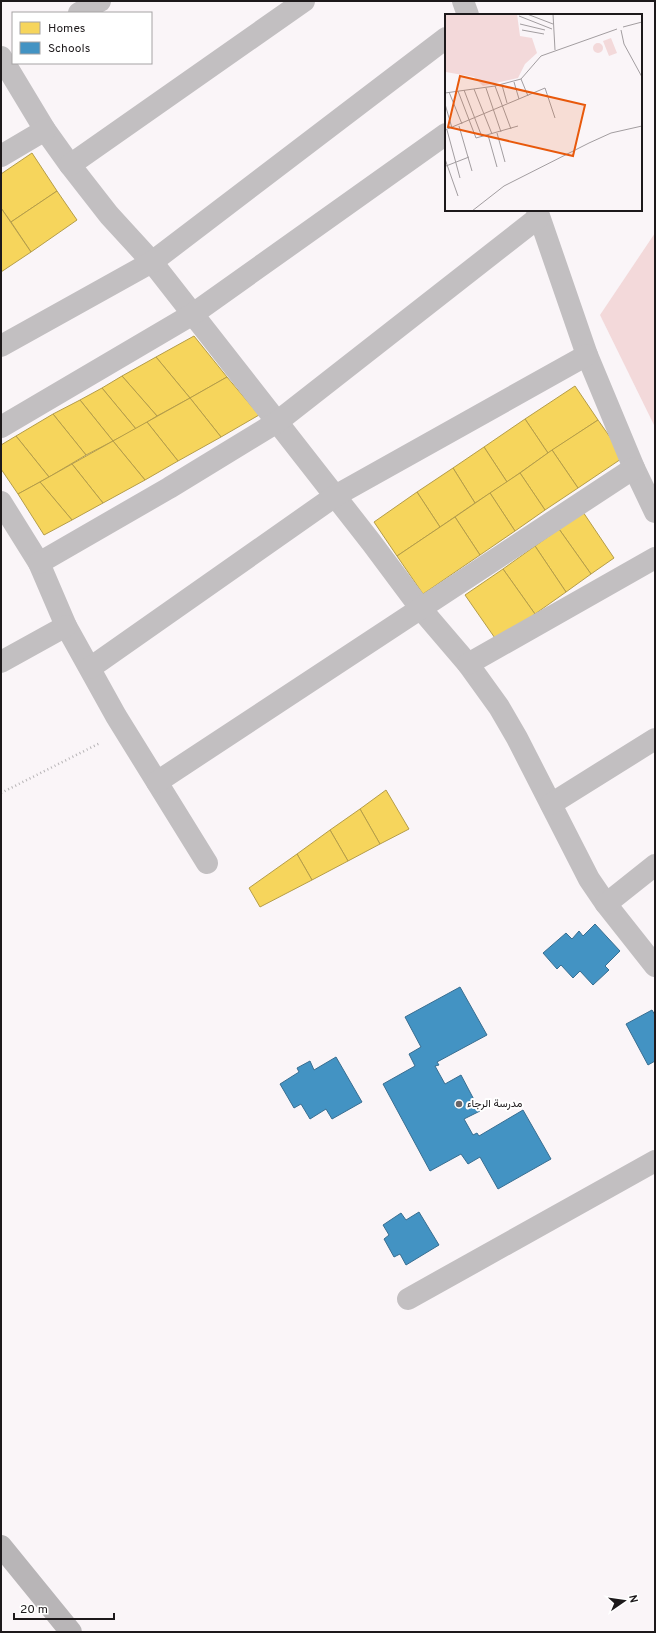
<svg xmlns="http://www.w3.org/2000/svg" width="656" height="1633" font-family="Overpass,Vazirmatn,sans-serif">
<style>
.green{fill:#f3d9da}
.homes{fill:#f6d55c;stroke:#b59d48}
.schools{fill:#4393c3;stroke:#386e91}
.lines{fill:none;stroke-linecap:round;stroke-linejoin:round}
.path{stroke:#b7b4b6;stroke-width:2.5;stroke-dasharray:1 3;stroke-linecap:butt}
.minor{stroke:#c2bfc1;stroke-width:22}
.secondary{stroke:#b8b5b7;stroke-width:22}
.poi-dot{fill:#6a6668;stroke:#fff;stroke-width:1.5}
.labels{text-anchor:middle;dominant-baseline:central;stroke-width:4;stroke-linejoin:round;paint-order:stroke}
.poi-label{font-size:11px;fill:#1d191b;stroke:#fff;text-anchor:start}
.inset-road{fill:none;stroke:#a29da0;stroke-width:1}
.view{fill:#e8590c;fill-opacity:0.15;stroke:#e8590c;stroke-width:2}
.inset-edge{fill:none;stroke:#1d191b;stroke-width:2}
</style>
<rect width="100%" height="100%" fill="#faf5f8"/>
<!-- green -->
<path class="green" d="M655,233V427L600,315Z"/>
<!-- homes -->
<g class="homes">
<path d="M32,153L57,191L11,222L1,208V174Z"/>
<path d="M57,191L77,220L31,252L11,222Z"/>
<path d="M1,208L31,252L1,272Z"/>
<path d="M194,336L227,377L190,398L156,357Z"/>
<path d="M156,357L190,398L157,416L122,376Z"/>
<path d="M122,376L157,416L136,429L102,388Z"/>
<path d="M227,377L259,415L221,437L190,398Z"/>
<path d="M575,386L598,420L548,453L525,419Z"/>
<path d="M102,388L136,429L113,441L80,400Z"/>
<path d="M190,398L221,437L178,461L147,422Z"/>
<path d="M80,400L113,441L86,455L53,414Z"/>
<path d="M53,414L86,455L49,477L16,436Z"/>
<path d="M525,419L548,453L507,482L484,447Z"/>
<path d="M598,420L624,457L578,488L552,450Z"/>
<path d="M147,422L178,461L145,480L113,441Z"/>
<path d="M16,436L49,477L18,494L1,469V445Z"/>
<path d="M113,441L145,480L103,503L72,464Z"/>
<path d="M484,447L507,482L475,503L453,468Z"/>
<path d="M552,450L578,488L545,510L520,473Z"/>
<path d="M72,464L103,503L72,520L40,482Z"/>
<path d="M453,468L475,503L440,527L417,492Z"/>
<path d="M520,473L545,510L515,531L490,493Z"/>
<path d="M40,482L72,520L44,535L18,494Z"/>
<path d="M417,492L440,527L397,556L374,522Z"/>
<path d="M490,493L515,531L480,555L455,517Z"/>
<path d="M583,512L614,558L591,574L559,529Z"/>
<path d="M455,517L480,555L423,594L397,556Z"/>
<path d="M559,529L591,574L566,592L535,546Z"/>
<path d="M535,546L566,592L535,614L503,569Z"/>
<path d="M503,569L535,614L497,641L465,595Z"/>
<path d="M386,790L409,829L380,844L360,809Z"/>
<path d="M360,809L380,844L348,861L330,830Z"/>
<path d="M330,830L348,861L312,880L297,854Z"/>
<path d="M297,854L312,880L260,907L249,888Z"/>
</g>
<!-- schools -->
<g class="schools">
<path d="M595,924L620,951L605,966L609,970L593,985L580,971L573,978L561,965L557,969L543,953L566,933L572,939L579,931L583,936Z"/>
<path d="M460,987L487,1035L437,1062L439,1065L435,1066L445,1084L461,1075L480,1111L464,1119L473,1135L477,1133L479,1136L523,1110L551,1159L498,1189L480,1157L468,1164L461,1154L430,1171L383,1084L415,1066L409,1054L421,1047L405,1017Z"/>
<path d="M652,1010L655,1015V1061L648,1065L626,1024Z"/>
<path d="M336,1057L362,1102L332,1119L326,1109L310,1119L301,1104L294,1108L280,1084L299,1072L297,1068L310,1061L314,1070Z"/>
<path d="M419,1212L439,1245L406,1265L400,1254L394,1257L384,1239L389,1235L383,1225L401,1213L406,1220Z"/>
</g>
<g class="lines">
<!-- path -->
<path class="path" d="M1,793L100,743"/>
<!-- minor -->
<g class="minor">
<path d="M463,1L468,15"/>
<path d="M79,13L100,1"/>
<path d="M1,57L45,130L70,165L109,215L152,262L371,542L421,609L468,664L499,707L517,738L589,879L606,904L655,966"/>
<path d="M1,156L45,130"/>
<path d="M70,165L304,1"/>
<path d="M537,210L587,355L634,468L655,512"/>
<path d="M1,346L152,262L446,38"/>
<path d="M1,427L193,314L446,134"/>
<path d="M1,502L39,563L66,626L116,716L207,863"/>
<path d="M39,563L169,488L277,422L539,217"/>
<path d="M1,662L66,626"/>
<path d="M468,664L655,558"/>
<path d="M90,668L335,496L587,355"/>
<path d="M157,782L634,468"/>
<path d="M551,804L655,739"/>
<path d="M606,904L655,865"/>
<path d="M408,1299L655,1161"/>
</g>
<!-- secondary -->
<path class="secondary" d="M1,1546L71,1632"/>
</g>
<!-- markers -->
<circle class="poi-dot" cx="459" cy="1104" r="4"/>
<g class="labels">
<!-- poi labels -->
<g class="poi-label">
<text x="467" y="1104">مدرسة الرجاء</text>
</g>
</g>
<!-- overview -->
<g transform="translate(445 14)">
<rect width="197" height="197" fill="#faf5f8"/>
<path d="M0,0H72L75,22L87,24L92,39L80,50L73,64L38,72L29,63L1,58ZM166,24L172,39L164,42L158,27ZM148 34a5 5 0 1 1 10 0a5 5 0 1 1-10 0Z" fill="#f3d9da"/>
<path class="inset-road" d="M82,0L108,10M108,0L110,36M74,2L107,15M75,10L100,16M178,13L197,8M77,16L99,20M176,16L179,30L197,63M69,68L74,85M57,71L62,89M50,72L66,115M41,74L56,118M29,75L47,120M19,76L37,123M13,77L31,124L73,112M4,78L17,110M0,79L50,72L76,65M83,82L76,65L96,42L172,15M0,90L7,114M14,112L27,157M0,116L100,74L110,104M2,116L15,164M52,119L60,148M43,121L52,153M0,145L13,182M1,152L24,143M27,197L59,172L144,129L166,119L197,112"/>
<path class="view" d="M15,62L140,91L128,142L3,113Z"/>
<rect width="197" height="197" class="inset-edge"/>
</g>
<!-- border -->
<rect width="656" height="1633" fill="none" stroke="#1d191b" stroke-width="4"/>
<!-- legend -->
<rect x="12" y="12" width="140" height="52" fill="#ffffff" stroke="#a5a3a4"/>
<rect x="20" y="22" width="20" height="12" fill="#f6d55c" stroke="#a5a3a4"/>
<text x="48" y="32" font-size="12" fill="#1d191b">Homes</text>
<rect x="20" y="42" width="20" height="12" fill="#4393c3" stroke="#a5a3a4"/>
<text x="48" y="52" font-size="12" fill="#1d191b">Schools</text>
<!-- north arrow -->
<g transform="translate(624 1601) rotate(77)" stroke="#ffffff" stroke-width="3" paint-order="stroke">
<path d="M0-3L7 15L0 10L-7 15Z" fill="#1d191b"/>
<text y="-6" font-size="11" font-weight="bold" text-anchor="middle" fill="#1d191b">N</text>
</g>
<!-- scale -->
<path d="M14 1613v6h100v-6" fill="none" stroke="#1d191b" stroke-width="2"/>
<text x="20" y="1613" font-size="12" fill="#1d191b" stroke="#ffffff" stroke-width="3" paint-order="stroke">20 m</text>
</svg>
